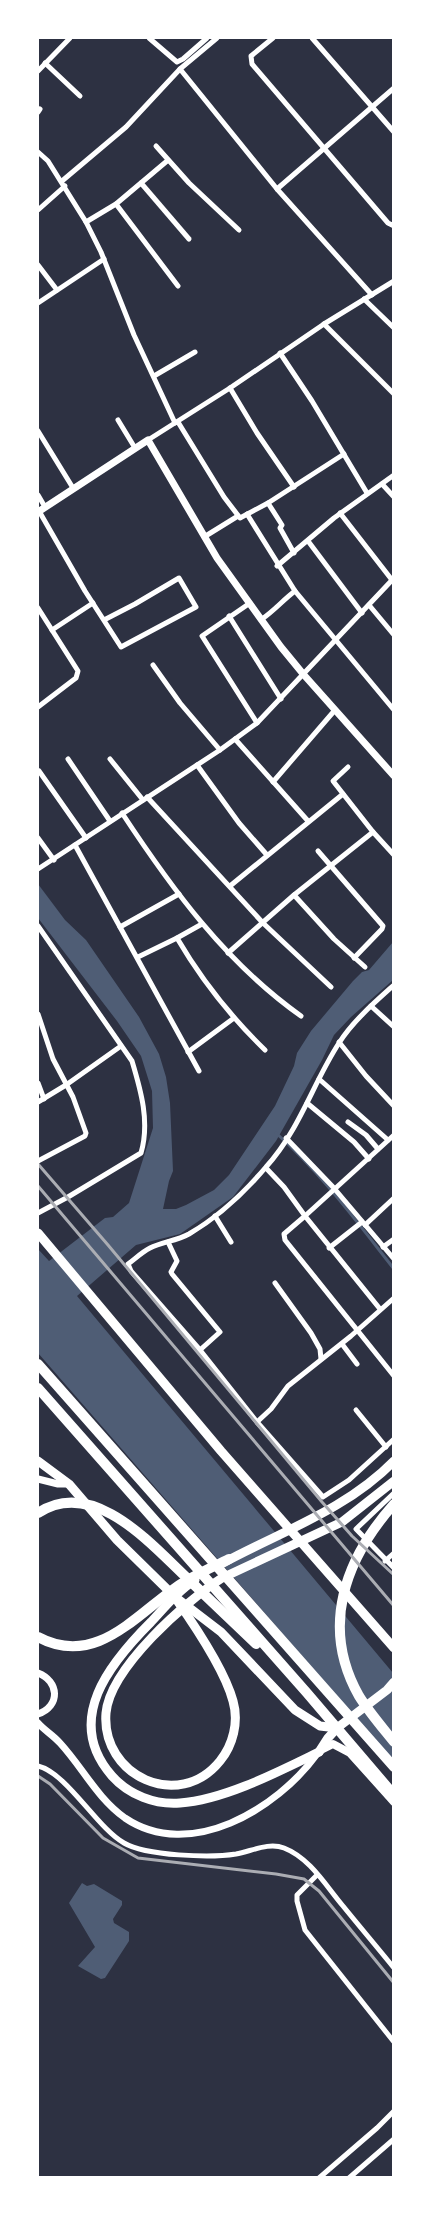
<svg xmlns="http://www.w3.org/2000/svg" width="431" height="2215" font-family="'Exo 2',sans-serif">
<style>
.water{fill:#4f5d75}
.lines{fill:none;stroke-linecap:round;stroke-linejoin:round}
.stream{stroke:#4f5d75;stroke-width:3}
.minor{stroke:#fff;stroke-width:5}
.tertiary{stroke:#fff;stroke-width:7}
.secondary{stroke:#fff;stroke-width:8}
.primary{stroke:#fff;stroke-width:9}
.trunk{stroke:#fff;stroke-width:9}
.motorway{stroke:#fff;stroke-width:10}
.rail{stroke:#abadb3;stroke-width:3}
</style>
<rect width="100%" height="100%" fill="#2d3142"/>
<!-- water -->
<g class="water">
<path d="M38,884L65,920L86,940L139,1017L159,1054L166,1077L170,1103L173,1171L169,1181L163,1209H176L186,1205L214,1190L229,1175L275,1106L294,1066L297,1053L311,1031L353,981L362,972L369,970L393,942V980L351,1017L334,1035L322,1060L276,1141L233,1197L180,1234L136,1245L77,1296L393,1673V1760L38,1353V1249L49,1261L105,1218L113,1217L129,1203L153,1128L152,1091L141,1056L117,1021L38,918Z"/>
<path d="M82,1883L87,1886L94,1884L122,1901V1905L113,1919L114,1923L129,1932V1941L105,1978L101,1979L78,1966L95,1947L69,1903Z"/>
</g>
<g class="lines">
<!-- stream -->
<path class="stream" d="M276,1133C321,1173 357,1222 394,1269"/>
<!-- minor -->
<g class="minor">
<path d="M149,38L177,62L183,59L207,38"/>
<path d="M273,38L251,56L252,64L388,223L394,226"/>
<path d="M312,38L394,132"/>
<path d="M45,63L80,96"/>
<path d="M180,69L277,189L372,295"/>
<path d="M38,71L70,38"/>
<path d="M38,112L40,109"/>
<path d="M156,146L189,183L239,230"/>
<path d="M38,152L48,161L86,222L101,252L134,335L175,423"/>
<path d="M62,181L126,127L180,69L217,38"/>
<path d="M141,183L189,239"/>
<path d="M277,189L394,88"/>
<path d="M116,204L178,286"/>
<path d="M38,210L65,186"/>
<path d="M86,222L116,204L167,161"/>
<path d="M38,265L57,290"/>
<path d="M364,299L394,328"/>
<path d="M38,303L104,259"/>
<path d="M324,324L394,394"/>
<path d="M280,353L312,401L367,493"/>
<path d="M154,376L195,352"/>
<path d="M230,388L257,433L294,487"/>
<path d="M118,420L135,448"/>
<path d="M178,422L224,497L240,518L268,503L344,454"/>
<path d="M38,431L73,488"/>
<path d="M148,440L230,388L324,324L394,281"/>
<path d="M382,484L394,497"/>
<path d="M38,495L45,507"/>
<path d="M268,503L282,525L280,528L294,553"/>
<path d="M39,511L85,591L121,647L196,607L179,578L135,604L104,620"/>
<path d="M340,513L392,580"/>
<path d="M247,514L295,591L394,710"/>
<path d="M204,537L238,516"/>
<path d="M308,541L362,613"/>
<path d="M277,566L334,518L394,475"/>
<path d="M250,603L202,636L257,723"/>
<path d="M369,605L394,635"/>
<path d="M38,608L78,671L76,678L72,681L38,707"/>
<path d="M229,616L281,699"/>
<path d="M262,619C275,610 283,600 295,591"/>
<path d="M52,630L93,603"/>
<path d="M153,665L180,703L220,750"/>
<path d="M235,739L308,821"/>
<path d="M68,759L110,821"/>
<path d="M110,759L143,800"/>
<path d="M197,765L239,823L267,855"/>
<path d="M348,767L333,781L373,832L394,855"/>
<path d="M39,771L86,838"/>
<path d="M273,782L335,710"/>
<path d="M147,797L263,923L331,987"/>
<path d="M122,813C172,889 226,963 301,1016"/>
<path d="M38,838L54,860"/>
<path d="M75,845L199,1071"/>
<path d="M318,851L383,926L382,929L354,958"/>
<path d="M38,869L220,750L257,723L394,578"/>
<path d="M230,886L343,794"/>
<path d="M294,895L334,939L365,967"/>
<path d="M202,924L177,938C201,979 231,1017 265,1050"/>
<path d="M38,926L132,1061C141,1091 150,1122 141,1153L68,1197L38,1213"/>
<path d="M120,927L179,894"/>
<path d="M228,953L294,895L373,832"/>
<path d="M138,957L177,938"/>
<path d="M394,985C375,1002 353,1021 339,1043C313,1083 299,1131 266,1167C244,1193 218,1217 189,1234C176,1241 162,1242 150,1248C142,1252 135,1259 128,1264L131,1271L200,1350L257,1422L323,1497L349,1480L394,1439"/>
<path d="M371,1006L394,1027"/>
<path d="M38,1014L53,1059L73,1097L86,1133L85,1136L38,1161"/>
<path d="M339,1042L366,1076L394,1106"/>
<path d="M188,1052L234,1018"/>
<path d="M319,1079L388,1140"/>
<path d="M38,1083L44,1099"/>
<path d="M38,1102L66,1085L121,1046"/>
<path d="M307,1103L354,1142L369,1159"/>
<path d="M348,1122L366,1135L378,1149"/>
<path d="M286,1138L333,1187L394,1259"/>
<path d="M266,1168L284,1187L305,1216L284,1234L285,1240L394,1376"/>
<path d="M215,1216L231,1242"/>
<path d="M365,1225L394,1198"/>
<path d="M168,1242L177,1261L171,1272L172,1274L220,1332L200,1350"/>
<path d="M383,1247L394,1239"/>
<path d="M329,1248L362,1222"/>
<path d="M275,1283L311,1333L320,1349L321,1359"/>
<path d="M380,1309L305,1216L394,1135"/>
<path d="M342,1344L357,1364"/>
<path d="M356,1410L386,1447"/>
<path d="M257,1422L271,1409L288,1386L351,1336L394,1298"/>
<path d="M394,1493L356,1529L394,1568"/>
<path d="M385,1561L394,1553"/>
<path d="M38,1766C67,1773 97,1828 124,1843C146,1856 211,1858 236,1854C252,1851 269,1842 284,1848C310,1858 326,1886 343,1906C360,1927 377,1947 394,1968"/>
<path d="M317,1875L297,1895V1901L305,1930L394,2042"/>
<path d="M319,2178L377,2128L394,2111"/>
<path d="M349,2178L394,2139"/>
</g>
<!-- tertiary -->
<g class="tertiary">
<path d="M38,512L148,440L217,558L281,647L304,675L394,776"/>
<path d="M38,1479L58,1484H69"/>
<path d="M38,1673C59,1681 61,1706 38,1714"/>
<path d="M38,1723C44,1730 53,1735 60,1743C83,1768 97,1798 125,1818C190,1862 277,1809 317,1754"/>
</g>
<!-- secondary -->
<path class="secondary" d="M321,1750L333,1744L350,1753L394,1802"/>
<!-- primary -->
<g class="primary">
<path d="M223,1563C282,1531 346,1510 394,1461"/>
<path d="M195,1580C178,1591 165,1607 151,1622C110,1663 63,1720 112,1776C129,1795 155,1805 180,1803C224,1800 280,1771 319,1752"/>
<path d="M176,1599C195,1626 225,1671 233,1701C239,1722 233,1745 220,1761C179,1812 101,1776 106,1713C110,1668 186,1601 222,1578L342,1522L394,1481"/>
</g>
<!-- trunk -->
<g class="trunk">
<path d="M38,1233L221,1451L394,1648"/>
<path d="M38,1461L69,1484L117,1540L174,1596L221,1632L295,1710L320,1726L337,1728"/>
<path d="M319,1752L328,1738L337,1728L387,1690L394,1682"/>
</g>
<!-- motorway -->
<g class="motorway">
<path d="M38,1364L394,1767"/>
<path d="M38,1388L307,1693L394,1795"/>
<path d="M394,1504C345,1559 320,1627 359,1696C369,1712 382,1727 394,1742"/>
<path d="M38,1513C93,1477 150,1543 187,1578C210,1600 233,1622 256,1644"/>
<path d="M38,1637C94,1667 133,1618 175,1588C192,1576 211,1568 229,1559"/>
</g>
<!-- rail -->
<g class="rail">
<path d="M38,1164L108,1245L322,1502L352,1536L394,1575"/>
<path d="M38,1186L394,1606"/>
<path d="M38,1776L50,1784L103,1838L138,1858L276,1874L304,1879L319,1891L394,1983"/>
</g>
</g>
<!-- border -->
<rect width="431" height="2215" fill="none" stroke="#ffffff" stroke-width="78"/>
</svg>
